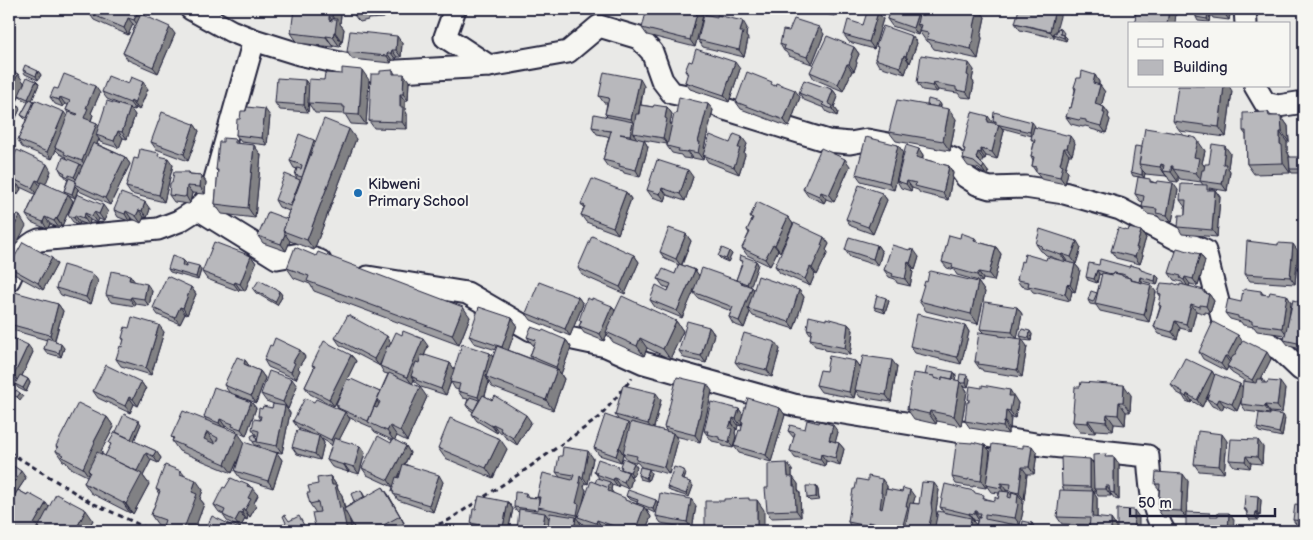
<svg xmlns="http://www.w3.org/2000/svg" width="1313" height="540" font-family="'Balsamiq Sans',sans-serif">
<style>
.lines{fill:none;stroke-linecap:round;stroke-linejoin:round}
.minor-casing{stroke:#22223b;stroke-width:25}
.path{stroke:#22223b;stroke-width:3;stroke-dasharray:5 4;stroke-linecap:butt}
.minor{stroke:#f6f6f2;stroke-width:21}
.wall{fill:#9e9ea2;stroke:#22223b;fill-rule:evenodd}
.shaded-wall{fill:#818184;stroke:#22223b}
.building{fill:#b8b8bc;stroke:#22223b;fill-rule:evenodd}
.poi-dot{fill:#1f6fb2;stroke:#f6f6f2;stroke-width:2}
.labels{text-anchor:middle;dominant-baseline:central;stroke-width:4.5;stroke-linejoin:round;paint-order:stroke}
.poi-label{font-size:15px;fill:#22223b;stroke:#f6f6f2;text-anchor:start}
</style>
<rect width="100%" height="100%" fill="#e9e9e7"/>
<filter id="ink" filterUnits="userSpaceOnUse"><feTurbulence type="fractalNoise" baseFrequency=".02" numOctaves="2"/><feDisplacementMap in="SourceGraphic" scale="10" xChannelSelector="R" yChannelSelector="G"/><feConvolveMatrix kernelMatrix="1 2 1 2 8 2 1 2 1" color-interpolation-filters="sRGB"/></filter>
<g filter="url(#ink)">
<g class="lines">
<!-- minor casing -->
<g class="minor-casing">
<g id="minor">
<path d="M191,9L231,31L254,40L299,54L380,72L489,66L568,52L599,26L639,38L652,52L662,80L672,93L706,100L725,109L828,141L850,143L867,140L940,154L953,159L966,177L977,184L990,188L1025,187L1064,193L1120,209L1175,238L1205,251L1223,321L1249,333L1279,349L1300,369L1304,371"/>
<path d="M455,9L445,37L489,66"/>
<path d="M1245,9L1246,24"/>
<path d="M1255,86L1265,103L1278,106L1304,102"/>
<path d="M198,209L277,258L300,254L320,261"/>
<path d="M368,277L467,293L531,330L606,346L644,363L794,405L1042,445L1148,456C1150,481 1151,509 1164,531"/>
<path d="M9,280C16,265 22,246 39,240L158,229L179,221L198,209L210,197L254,40"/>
</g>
</g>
<!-- path -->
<g class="path">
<path d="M9,452L90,502L153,531"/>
<path d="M422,531L449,520L528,468L600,417L632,378"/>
</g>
<!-- minor -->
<use href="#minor" class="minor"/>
</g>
<!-- wall -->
<g class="wall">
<path d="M85,9H144L146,11L144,16L175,34L158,73L128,60L123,53L135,26L133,24L128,35L94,20L89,13L90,12L86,10Z"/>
<path d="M384,9V18L368,19V20L360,22L357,19L352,12Z"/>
<path d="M809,9H837L835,16L811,11Z"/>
<path d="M890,9H979L985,17L981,36L982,38L978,59L934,49L929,42L926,41L919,31L920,29L918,35L892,26L887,19Z"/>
<path d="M993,9H1003L1002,11Z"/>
<path d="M1197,9H1231L1229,20L1213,18L1211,15H1210L1209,22L1198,21L1196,17Z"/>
<path d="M338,10L341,15L340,24L344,29L342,42H341L340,47L333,46V47L298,43L291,33Z"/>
<path d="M878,12L883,19L874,49L849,42L844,35L863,25Z"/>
<path d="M703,15L695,47L647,35L642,28Z"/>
<path d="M1015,23L1056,33L1061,29L1064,33L1063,35L1067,38L1066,41L1056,38L1055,37V38L1020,30Z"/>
<path d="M747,28L746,36L748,39L744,57L703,47L698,40Z"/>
<path d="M789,31L824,34L812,64L789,56L786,52L784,51L780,44Z"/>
<path d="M912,36L917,43L910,63L909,62L905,74L879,66L875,59L878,48L876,46Z"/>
<path d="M402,43L401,57H397L396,60H392L391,63L352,59L347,52Z"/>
<path d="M854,47L859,54L856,61L857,63L854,71H852L843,91L814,79L810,72Z"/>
<path d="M692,62L740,69L729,102L690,89L685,82L688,75L685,71Z"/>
<path d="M9,70L18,74L24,83L39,84L32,100L67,117L68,113L66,110L68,105L65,104L63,107L55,104L50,97L58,89L100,93L91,113L93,115L91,121L97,123L99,125L129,108L107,99L102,92L128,84L148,89L139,110L136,108L135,110L130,109L135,115L127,139L123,138L119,148L100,142L99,139L97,144L125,157L130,164L110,205L79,191L78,189L75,198L69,195L73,201L62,226L61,225L59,228L50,224L47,229L31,222L26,215L35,194L20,187L21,189L17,195L12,191L9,188L12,184L9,181V168L51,171L45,184L65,193L64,191L68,179H67L64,175L62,174L59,168L68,159L66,157L60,154L56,150L52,159L22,147L18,140L26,120L21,115L28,102L22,99L20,96L16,103L20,109L10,131L9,130Z"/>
<path d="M23,70L38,71L41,75L38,80L25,74Z"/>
<path d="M393,70L395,74L409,81L408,100L405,101V110L407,114V129L374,128L369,121L380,74Z"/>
<path d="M974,70L972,80L974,83L971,98L961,97L958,93L938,90L937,92L922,90L917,83Z"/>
<path d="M1095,75L1099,82V85L1105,92L1101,106L1104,107L1109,114L1108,117L1110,120L1106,133L1091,129L1089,127L1085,126L1083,127L1071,124L1066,117L1071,108L1075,90L1074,87L1081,78Z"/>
<path d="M305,80L309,86L324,80H369L366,125L351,124L345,114L315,113L309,104L308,112L280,110L275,103Z"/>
<path d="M775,85L800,97L789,127L741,109L736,102Z"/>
<path d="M644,86L641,105L653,107H667L672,114L670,123L671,125L676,114L708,104L713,110L704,148L705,149L730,143L747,144L744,153L745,155L739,174L708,162L704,156L703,160L693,158L692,159L683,158L681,155L672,153L667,146V144L644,140L648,147L640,177L624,173L623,171L608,167L603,160L609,137L607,136L597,134L592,127L607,116L605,114L607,103H604L599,96Z"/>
<path d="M824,87L833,90L838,97L834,107L838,112L837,116L827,112L824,108L804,100L799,93Z"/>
<path d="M1232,91L1226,137L1180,131L1173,121Z"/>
<path d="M939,102L941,105V108L956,119L950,151L896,141L889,132L927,105Z"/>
<path d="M1268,112L1271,116H1281L1288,126L1289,142H1287V151L1290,157L1302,161L1303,173H1292L1290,170V173L1254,174L1247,164L1246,135L1243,131Z"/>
<path d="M270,116L267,145L241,142L236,135L240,119Z"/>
<path d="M993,121L1035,126L1034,127L1075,143L1072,155H1069L1065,169L1068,172L1065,184L1041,179L1032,166L1033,160L1031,156L1034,143L1031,139L1032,136L1002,128L1004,131L997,159L986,156L985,159H983L981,163L989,173L987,176L979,169L968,166L963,159L965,151L963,148L993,123H995Z"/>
<path d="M194,124L199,131L188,161L156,149L151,142Z"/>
<path d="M1184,136L1203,148L1205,151L1202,163L1205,166L1230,153L1228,168L1230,171L1227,191L1209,188L1210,190H1215L1220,197L1217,237L1182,234L1178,227L1185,215V207L1180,200L1203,185L1201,182L1180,179L1178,176V182L1170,181L1167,176L1145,174V173L1144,178L1153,182L1178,190L1172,222L1161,220L1158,216L1147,214L1142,207L1143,202L1140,201L1135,194L1140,177L1133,176L1131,172L1142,147Z"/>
<path d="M235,139L238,143L261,155L255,218L222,214L215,204L218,172L216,170L223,142Z"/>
<path d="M356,139L314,250L290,241L286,251L263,243L258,236L288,218L287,217L289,211L279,207L275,200L297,179L295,175L297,169L294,168L290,161L316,142Z"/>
<path d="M898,145L903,152L894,190L861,181L856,174Z"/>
<path d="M919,149L923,155V159L949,166L953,173L948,200L920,193L918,190L912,188L911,191L901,188L897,181Z"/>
<path d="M138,159L173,165L164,202L131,194L126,187Z"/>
<path d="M850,166L834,202L826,199L824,203L808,196L803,189Z"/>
<path d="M189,172L190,174L201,175L206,182L205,194L192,193L190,203L189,204L174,202L169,195L172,183Z"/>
<path d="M693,177L685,201L667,195L665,201L652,197L647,190Z"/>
<path d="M626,192L631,199L618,234L586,222L581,215L584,208L581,204Z"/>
<path d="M882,193L887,200L873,234L851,226L846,219Z"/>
<path d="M77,194L108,212L104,221L99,219L97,223L90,220L89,225L80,222L79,225L73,222L68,215Z"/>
<path d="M150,209L147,218L144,217L141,223L131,218L129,221L118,217L114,210Z"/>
<path d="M750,217H788L793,224L780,252L778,250L770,266L747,255L742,248L749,233L747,230L752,220Z"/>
<path d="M1128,231H1141L1146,238L1141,254L1143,255L1140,264L1116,258L1111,251Z"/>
<path d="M686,234L691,241L682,265L695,270L699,276L736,280L742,263L739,260L756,261L758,264L750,287H752L754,290H799L804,297L794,329L753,316L750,312L744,328L733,324L729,317L731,311L698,298L693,292L682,318L655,307L650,300L668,291L669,288L663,286L658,279L675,274L679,265L665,259L660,252Z"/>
<path d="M824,237L829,244L826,250L828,252L817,275L815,274L810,286L780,273L775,266Z"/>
<path d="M960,238H975L978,242L996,247L1001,254L994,281L983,279L982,282L957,275L954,270L947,268L942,262Z"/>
<path d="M1036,244L1081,248L1076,264H1075L1080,270L1075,292L1072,291L1070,301L1033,292L1030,288L1021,286L1017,280L1023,262L1059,260L1046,255L1043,252L1041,251Z"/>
<path d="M877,245L882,252L878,266L850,257L845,250Z"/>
<path d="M1278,245L1298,251L1295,284L1250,281L1245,274Z"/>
<path d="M729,251L732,254L728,262L721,259L718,256Z"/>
<path d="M1200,254L1205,261L1198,286L1190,284L1189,286L1209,294L1214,301L1210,313L1205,312V314L1196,311L1191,331L1180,328L1177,339L1159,334L1154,327L1160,307L1159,305L1161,297L1158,293L1180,286L1184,285L1182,282L1174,280L1169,273Z"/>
<path d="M634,255L639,262L625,294L582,275L578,268Z"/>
<path d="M251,256L256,263L245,291L240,289L239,291L207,279L202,272Z"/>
<path d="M919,257L915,270L913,269L912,271L913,272L910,286L897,283L895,279L889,277L884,270Z"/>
<path d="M183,260L186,263L185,267L201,270L198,280L170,272L168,269Z"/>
<path d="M57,264L43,290L14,274L9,267Z"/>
<path d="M1099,265L1143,271L1159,278L1157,285L1142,281V283L1156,292L1149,322L1100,311L1096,305L1090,304L1088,300L1097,293L1102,275L1099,274L1097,283L1088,280L1086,277Z"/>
<path d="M287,268L470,317L459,345L314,291L310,284L294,278Z"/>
<path d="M98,281L91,304L61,295L56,288Z"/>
<path d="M135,282L152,291L149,306L136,304L135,306L111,302L106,295Z"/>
<path d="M927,282H978L985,292L978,324L926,311L919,301Z"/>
<path d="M191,287L196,294L187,315L185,314L180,324L158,315L153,308Z"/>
<path d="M253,289L279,291L282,295L281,296L282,297L277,305L256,293Z"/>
<path d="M1261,291L1263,294L1291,302L1290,313L1304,303V350L1289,346L1284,340L1285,335L1257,331L1254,327L1243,325L1241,322L1230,319L1225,313L1241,302Z"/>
<path d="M9,297L58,304L63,311L55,340L64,348L61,357L47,353L44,349L47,340L9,329Z"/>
<path d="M578,297L583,304L570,336L531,320L526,313Z"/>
<path d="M889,301L885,313L876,310L874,307Z"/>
<path d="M612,306L615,311L676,321L683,331L670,359L647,348L644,356L613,342L607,334L604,341L584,333L579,326L581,322L579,320Z"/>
<path d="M1017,307L1022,314L1017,339L1027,346L1022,377L983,371L982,369H980L975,362L983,332L980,329Z"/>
<path d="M512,318L517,325L508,350L532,359L530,356L534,345L532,344L527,337L566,340L571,347L561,374L564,379L553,410L492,387L489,382L485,396L531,422L517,445L505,437L502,433L498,431L497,433L477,421L472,414L473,412L468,408L466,405L468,399L463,398L458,391L459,390L455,389L451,382L446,395L421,387L419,385L416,383L414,380L412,383L427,397L407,441L397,436L394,440L406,446L410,453L405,464L443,482L433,512L398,500L392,491L393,487L367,475L362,468L391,443L392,440L375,432L371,427L348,417L350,419L339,440L365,453L359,474L349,471L348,472L332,467L327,460L332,445L322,439L324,443L320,460L297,454L292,447L309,433L298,428L293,421L314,402L339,410L336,404L342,391L334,406L310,394L305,387L314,368L312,365L351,355L356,361L347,379L380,392L388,374L384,373L380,366L340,345L335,338L428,346L424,356L450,363L454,369L490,353L493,357L496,350L474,343L469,336Z"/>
<path d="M848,324L853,330L850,355L825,350L824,348L815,346L810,339L811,335L807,329Z"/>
<path d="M965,325L969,332L961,364L915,353L910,346Z"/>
<path d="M709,327L714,334L706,363L684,358L679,351Z"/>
<path d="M129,328L164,332L151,375L121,366L116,359L122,347L124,341L122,338Z"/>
<path d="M1032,334L1031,341L1023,340L1020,336Z"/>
<path d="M9,336L33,352L22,376L28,379L30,383L26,392L18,388L15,384L17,381L9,377Z"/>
<path d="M1242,341L1271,359L1261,379H1263L1265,383L1285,389L1282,413L1270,412V414L1246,411L1241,404L1242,399L1237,411L1224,405L1222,410L1212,406L1207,399L1208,394L1202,407L1192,401L1191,403L1186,401L1183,396L1176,392L1171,385L1212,371L1215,376L1243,388L1247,382L1232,373L1228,367L1226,371L1203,359L1199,352Z"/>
<path d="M780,349L772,377L740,368L735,362Z"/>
<path d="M300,350L305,357L298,368L300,370L296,379L268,367L264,360Z"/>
<path d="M245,360L250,367L260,371L265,378L256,403L236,395L238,397L251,402L256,408L246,436L237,432L235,430L225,426V428L245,443L261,448L259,445L256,446L253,442L258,438V439V437L257,436L252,429L260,420L258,416L262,409L272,408L274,404L266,401L261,394L297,386L288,409L286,408L290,413L282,453L273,452L277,453L282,460L273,488L240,478L235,471L240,455L232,473L179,451L172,441L173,439L171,437L206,420L204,417L229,392L224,385Z"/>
<path d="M855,361L860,368L897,367L891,402L860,397L856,391L854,398L821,392L816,385L826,371Z"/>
<path d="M954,372L956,375L955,380L959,381L970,379L968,387L964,386L967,391L961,426L937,421L936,424L914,419L907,409L925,375Z"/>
<path d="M141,382L146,389L138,406L134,404L130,413L98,398L93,391Z"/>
<path d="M712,391L700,442L675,436L678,440L669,474L641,467L638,463L628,460L623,454L621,462L599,455L594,448L618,419L615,415L661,400L654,428L667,432L664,427Z"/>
<path d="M1131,395L1130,412H1126L1125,425L1114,424L1113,431L1095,430V433L1080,432L1073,422L1074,413L1073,411Z"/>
<path d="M1014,397V398L1018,403L1015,418L1011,417L1010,429H1008V434L970,428L965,421L969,401L968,399Z"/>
<path d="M780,408L785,415L771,462L739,453L734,446L733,448L723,446L721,443L712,441L704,431L739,409L743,415ZM742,423L743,424L741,431L734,446L736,436L735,433L736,429L737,430L738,425L741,426Z"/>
<path d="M107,417L114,427L101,451L102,452V454L105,456L111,445L109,443L116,432L141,424L134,441L156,451L161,458L158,463L151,460L143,476L149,484L133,514L131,512L130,513L91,493L84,483L87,476L69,467L66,462L63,461L56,451L57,448L56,446Z"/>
<path d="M1285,418L1282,437L1259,432L1257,428Z"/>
<path d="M805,429L838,432L835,442L839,443L844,449L840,465L826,461L825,466L795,458L790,451L794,438L788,431Z"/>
<path d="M1227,441L1224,473L1199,471L1194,464Z"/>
<path d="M1263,447L1262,464L1251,463L1250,468L1234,466L1229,460Z"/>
<path d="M438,448L507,449L493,478L445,458Z"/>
<path d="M990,451L987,474L1037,453L1034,474H1027L1024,500L1022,499L1023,501L1022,510L1023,511L1020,525L1002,523L1022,527L1032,523L1034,527L1033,531H975L977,521L974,520L973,521L976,525L943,512L940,507L977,494L987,499L995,501L998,499L999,493L991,492L986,485V488L973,486V487L956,484L952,477ZM1006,490L1010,491L1012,494V496L1009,492H1006Z"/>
<path d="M1108,457H1114L1119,464V500L1115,499L1111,494V496H1098L1095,490L1094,494L1097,498V517L1116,526L1062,524L1057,517L1064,490L1062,486L1093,463Z"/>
<path d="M593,458L588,484L585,483L584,487L586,490L583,502L599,478L594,471L622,470L620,466L637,467L633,476L629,475L632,479L629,489L619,485L618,487L612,485L611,490L613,493L627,501L638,504L637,502L629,499L626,496L656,500L658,503L655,513L646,509L651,517L645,531H607L604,530V531H597L585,526L581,522L579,521L581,524L580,531L516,511L514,507L526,493L528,497L539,498L537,497L560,477L556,472Z"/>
<path d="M9,463L26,478L18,490L49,507L93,520L87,531H9V505L17,490L10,502L9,501Z"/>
<path d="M792,470V477L798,484V490L800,493L801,517L771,518L767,511Z"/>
<path d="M181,471L185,476L203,490L200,499L204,504L194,531H167L164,527L158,525L151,515L159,494L156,489Z"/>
<path d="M651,473L648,481L640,479L638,475Z"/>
<path d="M686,474L684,480L693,486L689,497L670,491L667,487Z"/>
<path d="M330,476L337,486L338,490L342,495L345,508L355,502L354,501L361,490L365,497L388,494L404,523L390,531H356L349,520L352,531H316V513L310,504V493L318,484Z"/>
<path d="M1188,481L1186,518L1163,517L1158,510L1159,489L1155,484Z"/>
<path d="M816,486L818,490L819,500L810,501L807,498Z"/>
<path d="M887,486V489L915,497L913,503L919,504L939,490L936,510L934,531H883L873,529V531H864L852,529L848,522L855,489Z"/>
<path d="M225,488H251L258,495L254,503L256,506L250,517L248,516L247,520L245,519L240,528L227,521L223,515V514L219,512L214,505Z"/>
<path d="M1258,496L1261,500L1260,516L1258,515V520H1250L1247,516V513L1244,509Z"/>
<path d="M691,499L696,506L692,529L661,523L656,516Z"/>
<path d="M1304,501V531L1302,528V527H1298L1293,520L1303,505Z"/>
<path d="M508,502L513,509L508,531H481L475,530L471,523L476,509Z"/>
</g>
<!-- shaded-wall -->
<g class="shaded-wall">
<path d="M139,9H144L146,11L139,27L134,20Z"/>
<path d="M333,9H338V10L341,15L340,24L344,29L342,42L335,32L329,20V16L336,25V22L332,16Z"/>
<path d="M379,9H384V18L379,11Z"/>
<path d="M698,9H699L703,15L695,47L690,40Z"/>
<path d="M830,9H837L835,16Z"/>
<path d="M919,9H926L921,25L917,24L920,28L918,35L913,28Z"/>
<path d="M978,9H979L985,17L981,36L982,38L978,59L971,49L974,27Z"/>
<path d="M1055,9H1062L1055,35L1053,34L1055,37V38L1050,31Z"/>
<path d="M1070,9H1074L1075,10L1070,15L1068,12Z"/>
<path d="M1169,9H1174L1176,12L1175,24H1167Z"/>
<path d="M1222,9H1231L1229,20L1222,10Z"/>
<path d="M878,12L883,19L874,49L869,42Z"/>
<path d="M1208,12L1210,15L1209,22L1207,19Z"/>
<path d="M128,18L133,24L128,35L124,28Z"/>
<path d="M743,21L747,28L746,36L748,39L744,57L739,50L740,32Z"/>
<path d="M170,27L175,34L158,73L153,67Z"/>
<path d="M819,27L824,34L812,64L807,57Z"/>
<path d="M334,32L341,42L340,47L333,37Z"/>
<path d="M1064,35L1067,38L1066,41L1064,38Z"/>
<path d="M326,36L333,46V47L326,37Z"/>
<path d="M397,36L402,43L401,57L396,50Z"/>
<path d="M912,36L917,43L910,63L906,56Z"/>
<path d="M854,47L859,54L856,61L857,63L854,71L849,64L851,55Z"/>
<path d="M392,50L397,57L396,60L391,53Z"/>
<path d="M387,53L392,60L391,63L387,56Z"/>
<path d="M904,55L909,62L905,74L900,67Z"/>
<path d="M735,62L740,69L729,102L724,95Z"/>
<path d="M969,63L974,70L972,80L974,83L971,98L966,92L967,75Z"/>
<path d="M847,64L852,71L843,91L838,84Z"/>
<path d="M362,70L369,80L366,125L359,115Z"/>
<path d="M38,71L41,75L38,80L36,76Z"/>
<path d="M18,74L25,84L16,103L9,93Z"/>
<path d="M404,74L409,81L408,100L403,94Z"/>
<path d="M1095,75L1099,82L1098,90L1093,83Z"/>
<path d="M640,79L644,86L636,126L633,133L636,137L635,142L630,135L633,122L631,119Z"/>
<path d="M305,80L310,87L308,112L304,105Z"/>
<path d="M36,81L39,84L31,103L28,99Z"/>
<path d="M143,82L148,89L139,110L134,103Z"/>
<path d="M933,83L938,90L937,92L932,86Z"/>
<path d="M1100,85L1105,92L1100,111L1095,104Z"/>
<path d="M95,86L100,93L91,113L93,115L89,125L84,118L86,108Z"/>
<path d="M1224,86H1229L1232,91L1226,137L1219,127Z"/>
<path d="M795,90L800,97L789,127L784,120Z"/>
<path d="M833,90L838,97L834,107L838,112L837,116L828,103Z"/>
<path d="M400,94L405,101V110L407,114V129L402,122L400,107Z"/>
<path d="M9,95L13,101V99L20,109L10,131L9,128Z"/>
<path d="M60,97L65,104L63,107L59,100Z"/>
<path d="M131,101L136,108L135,110L130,103Z"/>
<path d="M939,102L941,105L939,112L937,108Z"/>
<path d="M708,104L713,110L704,148L705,149L703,160L698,153V142Z"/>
<path d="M667,107L672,114L670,123L672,126L668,145L663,138L665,118Z"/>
<path d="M1104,107L1109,114L1108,117L1110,120L1106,133L1101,126L1103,113Z"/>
<path d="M130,108L135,115L127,139L122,132Z"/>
<path d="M265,109L270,116L267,145L262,138Z"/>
<path d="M949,109L956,119L950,151L943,141Z"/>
<path d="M64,112L69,119L55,147L56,150L52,159L47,152Z"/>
<path d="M988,116L993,123V129L987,120Z"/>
<path d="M1281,116L1288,126L1289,142L1282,132Z"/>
<path d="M1032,122L1035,126L1032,136L1030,132Z"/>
<path d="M97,123L102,130L96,135L99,139L87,168L82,161Z"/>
<path d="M194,124L199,131L188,161L184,154Z"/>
<path d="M999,124L1004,131L997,159L992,152Z"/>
<path d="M349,129L356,139L314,250L307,240Z"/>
<path d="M118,131L123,138L119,148L114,141Z"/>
<path d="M1280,132L1287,142V151L1289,155L1290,173L1283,163L1280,144Z"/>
<path d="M1070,136L1075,143L1072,155L1067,148Z"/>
<path d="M742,137L747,144L744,153L745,155L739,174L734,167L738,148Z"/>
<path d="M1196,138L1205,151L1202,163L1206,168L1202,181L1196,173L1194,157Z"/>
<path d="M314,140L319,147L310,172L305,167Z"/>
<path d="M644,140L648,147L640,177L636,170Z"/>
<path d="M254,145L261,155L255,218L248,208Z"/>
<path d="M898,145L903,152L894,190L889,183Z"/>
<path d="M1225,146L1230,153L1228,168L1230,171L1227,191L1222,184L1223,164Z"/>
<path d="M1064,148L1069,155L1065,169L1068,172L1065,184L1060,177V164Z"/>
<path d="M919,149L923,155L921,164L916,157Z"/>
<path d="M981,149L986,156L985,159L981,153Z"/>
<path d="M688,151L693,158L692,159L687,152Z"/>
<path d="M978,152L983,159L981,165L976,158Z"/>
<path d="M125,157L130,164L110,205L105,198Z"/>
<path d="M1300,157L1302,161L1303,173L1300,169Z"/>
<path d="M168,158L173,165L164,202L159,195Z"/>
<path d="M845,159L850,166L834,202L829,195Z"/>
<path d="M47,164L51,171L44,188L39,181Z"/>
<path d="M80,164L82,167L77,180L74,177Z"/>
<path d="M1161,164L1166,171H1163L1167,177L1160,167Z"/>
<path d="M949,166L953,173L948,200L943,193Z"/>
<path d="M984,166L989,173L987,176L982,169Z"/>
<path d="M1171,166L1178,176V182L1171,172Z"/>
<path d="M688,170L693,177L685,201L680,194Z"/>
<path d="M1142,170L1145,173L1144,178L1142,175Z"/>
<path d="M201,175L206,182L205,194L200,187Z"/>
<path d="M36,180L41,187L37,195L32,188Z"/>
<path d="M300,180L305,187L295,213L290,206Z"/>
<path d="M907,181L912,188L911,191L906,184Z"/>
<path d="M1173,183L1178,190L1172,222L1167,215Z"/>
<path d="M18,185L21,189L17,195L15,191Z"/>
<path d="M75,186L78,189L75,198L72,194Z"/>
<path d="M187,186L192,193L190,203L186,196Z"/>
<path d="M662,188L667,195L665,201L660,194Z"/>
<path d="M1215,190L1220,197L1217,237L1212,230Z"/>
<path d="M626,192L631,199L618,234L613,227Z"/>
<path d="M821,192L826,199L824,203L819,196Z"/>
<path d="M882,193L887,200L873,234L868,227Z"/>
<path d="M68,194L73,201L62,226L57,219Z"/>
<path d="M145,202L150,209L147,218L142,211Z"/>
<path d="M103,205L108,212L104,221L99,214Z"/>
<path d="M139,210L144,217L141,223L136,216Z"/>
<path d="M126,211L131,218L129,221L125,214Z"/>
<path d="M94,212L99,219L97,223L92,216Z"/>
<path d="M85,213L90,220L89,225L84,218Z"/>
<path d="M75,215L80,222L79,225L74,218Z"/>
<path d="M20,216L26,226L9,258V235Z"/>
<path d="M45,217L50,224L47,229L43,222Z"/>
<path d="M788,217L793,224L780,252L775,245Z"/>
<path d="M56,218L61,225L59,228L54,221Z"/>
<path d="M1141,231L1146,238L1141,254L1143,255L1140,264L1135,257L1136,248Z"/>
<path d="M285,234L290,241L286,251L281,244Z"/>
<path d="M686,234L691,241L681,266L676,259Z"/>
<path d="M824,237L829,244L826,250L828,252L817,275L812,268Z"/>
<path d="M1077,241L1081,248L1076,264L1071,257Z"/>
<path d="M773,244L778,250L770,266L765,259Z"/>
<path d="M1293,244L1298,251L1295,284L1290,277Z"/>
<path d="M877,245L882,252L878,266L873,259Z"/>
<path d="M996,247L1001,254L994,281L989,274Z"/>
<path d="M914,250L919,257L915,270L910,263Z"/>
<path d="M729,251L732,254L728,262L726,259Z"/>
<path d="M1062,254L1067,261L1066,262L1061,255Z"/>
<path d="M1200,254L1205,261L1198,286L1193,279Z"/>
<path d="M634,255L639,262L625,294L620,287Z"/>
<path d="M251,256L256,263L245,291L240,284Z"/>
<path d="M52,258L57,264L43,290L38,283Z"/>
<path d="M183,260L186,263L184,270L182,266Z"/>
<path d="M756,261L758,264L750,288L747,284Z"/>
<path d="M908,262L913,269L912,271L913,272L910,286L905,279Z"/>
<path d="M1075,264L1080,270L1075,292L1070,285Z"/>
<path d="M199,266L201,270L198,280L196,277Z"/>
<path d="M810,267L815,274L810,286L805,279Z"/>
<path d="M695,270L700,277L682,318L677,311Z"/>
<path d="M1097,270L1099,274L1097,283L1094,279Z"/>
<path d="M979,272L983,279L982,282L977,275Z"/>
<path d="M93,274L98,281L91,304L86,297Z"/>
<path d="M130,275L135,282L129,280Z"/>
<path d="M1156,275L1159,278L1157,285L1155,281Z"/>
<path d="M1140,277L1142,281L1141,286L1139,282Z"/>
<path d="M1185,277L1190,284L1188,287L1184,280Z"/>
<path d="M235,282L240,289L239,291L234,284Z"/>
<path d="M978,282L985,292L978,324L971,314Z"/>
<path d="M147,284L152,291L149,306L144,299Z"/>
<path d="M1067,284L1072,291L1070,301L1065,294Z"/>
<path d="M1151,285L1156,292L1149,322L1144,315Z"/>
<path d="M191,287L196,294L187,315L183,308Z"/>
<path d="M752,287L757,294L748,309L750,312L744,328L739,321Z"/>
<path d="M799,290L804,297L794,329L789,322Z"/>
<path d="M1204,290L1208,296L1209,294L1214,301L1210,313L1206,306L1204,293Z"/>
<path d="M279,291L282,295L281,296L282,297L277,305L275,302Z"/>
<path d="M1287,295L1291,302L1287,335L1282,328Z"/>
<path d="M131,297L136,304L135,306L130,299Z"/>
<path d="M578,297L583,304L570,336L565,329Z"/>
<path d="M886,298L889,301L885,313L883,309Z"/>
<path d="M58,304L63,311L54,342L50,335Z"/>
<path d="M1191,304L1196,311L1191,331L1186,324Z"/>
<path d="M612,306L616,313L609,330L606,332L607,334L604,341L600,334Z"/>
<path d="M180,307L185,314L180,324L175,318Z"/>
<path d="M463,307L470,317L459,345L452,335Z"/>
<path d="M1017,307L1022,314L1017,339L1012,332Z"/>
<path d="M512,318L517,325L507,354L502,347Z"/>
<path d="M676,321L683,331L670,359L663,349Z"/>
<path d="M1175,321L1180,328L1177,339L1172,332Z"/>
<path d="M848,324L853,330L850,355L845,348Z"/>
<path d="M159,325L164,332L151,375L146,368Z"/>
<path d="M965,325L969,332L961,364L957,357Z"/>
<path d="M709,327L714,334L706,363L701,356Z"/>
<path d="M1030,331L1032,334L1031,341L1029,338Z"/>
<path d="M1238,335L1243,342L1232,363L1227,356Z"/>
<path d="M387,336L391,343L379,366L374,359Z"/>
<path d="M640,338L647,348L644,356L637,346Z"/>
<path d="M423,339L428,346L415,378L411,376L414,380L412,384L407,377Z"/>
<path d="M1022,339L1027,346L1022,377L1017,370Z"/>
<path d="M566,340L571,347L561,374L556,367Z"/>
<path d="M1303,340L1304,342V348L1302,344Z"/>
<path d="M775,342L780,349L772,377L767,370Z"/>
<path d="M61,344L64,348L61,357L59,353Z"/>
<path d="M28,345L33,352L19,382L14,375Z"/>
<path d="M300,350L305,357L298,368L300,370L296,379L291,372L293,362Z"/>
<path d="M1267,352L1271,359L1257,387L1252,380Z"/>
<path d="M490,353L495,360L486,377L489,382L482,404L478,397Z"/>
<path d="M351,355L356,361L334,406L329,399Z"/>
<path d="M1225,356L1230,363L1226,371L1221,364Z"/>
<path d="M245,360L250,367L244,364Z"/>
<path d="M892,360L897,367L891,402L886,395Z"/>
<path d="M855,361L860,368L854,398L849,392Z"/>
<path d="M450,363L455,370L446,395L441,389Z"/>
<path d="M557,369L564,379L553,410L546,400Z"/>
<path d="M260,371L265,378L256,403L251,396Z"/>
<path d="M1212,371L1216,378L1202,407L1197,400Z"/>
<path d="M954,372L956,375L954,386L952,383Z"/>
<path d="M967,375L970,379L968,387L966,383Z"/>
<path d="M28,379L30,383L26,392L23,388Z"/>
<path d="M292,379L297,386L288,409L283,402Z"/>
<path d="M960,381L967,391L961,426L954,416Z"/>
<path d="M141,382L146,389L138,406L133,399Z"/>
<path d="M1280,382L1285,389L1282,413L1277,406Z"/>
<path d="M707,384L712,391L700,442L695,435Z"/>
<path d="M1240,384L1245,391L1237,411L1232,404Z"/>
<path d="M1124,385L1131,395L1130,412L1123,402Z"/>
<path d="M420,387L427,397L407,441L400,431Z"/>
<path d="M1010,390L1018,403L1015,418L1010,411L1009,396Z"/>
<path d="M9,393L11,397L9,402Z"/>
<path d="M20,393L23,396L20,400L17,397Z"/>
<path d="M656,393L661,400L653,431L648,424Z"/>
<path d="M1187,394L1192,401L1191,403L1186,397Z"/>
<path d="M129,397L134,404L130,413L125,406Z"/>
<path d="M1219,399L1224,405L1222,410L1217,403Z"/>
<path d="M377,401L382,408L368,421Z"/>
<path d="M251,402L256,408L246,436L241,429Z"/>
<path d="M1119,402L1126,412L1125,425L1118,415Z"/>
<path d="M1265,405L1270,412V414L1265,407Z"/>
<path d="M285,406L290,413L282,453L277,446Z"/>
<path d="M780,408L785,415L771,462L766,455Z"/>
<path d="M739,409L744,416L741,421L742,423L741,426L736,419Z"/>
<path d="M1006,410L1011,417L1010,429L1005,422Z"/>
<path d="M930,411L937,421L936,424L929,414Z"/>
<path d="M345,412L350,419L336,446L331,440Z"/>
<path d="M1107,414L1114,424L1113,431L1106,422Z"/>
<path d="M526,415L531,422L517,445L513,438Z"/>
<path d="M1283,415L1285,418L1282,437L1279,433Z"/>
<path d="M107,417L114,427L101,451L102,452L92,474L88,470L91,475L90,478L83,468L94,442Z"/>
<path d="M733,418L738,425L737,430L732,423Z"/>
<path d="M220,419L225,426L224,429L219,423Z"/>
<path d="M1088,420L1095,430V433L1088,423Z"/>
<path d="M139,421L141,424L133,443L130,440Z"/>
<path d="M731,422L736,429L735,433L736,436L733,448L729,442V428Z"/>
<path d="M1004,422L1008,429V434L1003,427Z"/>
<path d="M628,423L633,430L623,453L624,455L619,448Z"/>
<path d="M493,424L498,431L497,433L492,426Z"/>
<path d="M833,425L838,432L834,447L829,440Z"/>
<path d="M390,426L397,436L394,441L387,431Z"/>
<path d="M207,432L214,442L211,449L204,439Z"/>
<path d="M238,433L245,443L232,473L225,464Z"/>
<path d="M673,433L678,440L669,474L664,467Z"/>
<path d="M1222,434L1227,441L1224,473L1219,466Z"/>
<path d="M319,436L324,443L320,460L315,454Z"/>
<path d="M500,439L507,449L493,478L486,468Z"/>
<path d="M1258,440L1263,447L1262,464L1257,457Z"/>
<path d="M839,443L844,449L840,465L835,458Z"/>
<path d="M985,445L990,451L986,488L981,481Z"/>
<path d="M360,446L365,453L359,474L354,467Z"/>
<path d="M406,446L410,453L393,487L388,480Z"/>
<path d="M1032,446L1037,453L1034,474L1029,467Z"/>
<path d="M619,447L623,454L621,462L616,456Z"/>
<path d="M156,451L161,458L158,463L153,456Z"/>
<path d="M588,451L593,458L588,484L583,477Z"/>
<path d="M146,453L151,460L143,476L149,484L133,514L126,504L136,472Z"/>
<path d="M277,453L282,460L273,488L268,481Z"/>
<path d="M821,454L826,461L825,466L820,459Z"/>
<path d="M1246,456L1251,463L1250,468L1245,461Z"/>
<path d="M1114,457L1119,464V500L1114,493Z"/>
<path d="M1090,459L1095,466L1094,489L1095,490V494L1090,487Z"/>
<path d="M634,463L637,467L633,476L630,472Z"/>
<path d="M787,463L792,470V484L788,477Z"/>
<path d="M344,464L349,471L348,472L344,465Z"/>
<path d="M1022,467L1027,474L1024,500L1019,493Z"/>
<path d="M649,469L651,473L648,481L646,478Z"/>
<path d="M684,470L686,474L683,482L681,479Z"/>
<path d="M21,471L26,478L10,502L9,500V489Z"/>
<path d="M628,472L632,479L629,489L624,482Z"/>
<path d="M1183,474L1188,481L1186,518L1181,511Z"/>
<path d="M439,475L443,482L433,512L429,505Z"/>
<path d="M330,476L337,486L338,490L342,495L345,512L349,517L352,531H347L332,485Z"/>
<path d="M580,476L585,483L584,487L586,490L582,507L578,517L577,515L576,503Z"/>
<path d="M793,477L798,484V490L800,493L801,517L796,510Z"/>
<path d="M614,478L619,485L618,487L613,480Z"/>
<path d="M882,479L887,486L885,515L880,508L881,493Z"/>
<path d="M196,480L203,490L200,499L204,504L194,531H183L192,492Z"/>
<path d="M610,482L612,485L611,490L616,498L607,491Z"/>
<path d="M690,482L693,486L689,497L686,494Z"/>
<path d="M934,483L939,490L936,510L937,518L934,531H928Z"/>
<path d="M1001,483L1006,490V495L1001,488Z"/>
<path d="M248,484L258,495L254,503L256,506L250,517L245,510L248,498L247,486Z"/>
<path d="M816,486L818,490L819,500L816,497Z"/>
<path d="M1106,486L1111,492H1110L1111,496L1106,489Z"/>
<path d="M383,487L388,494L404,523L400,516Z"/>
<path d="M910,490L915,497L911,511L905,529L906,531H904L902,529L906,506Z"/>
<path d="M1093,491L1097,498V524L1092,517Z"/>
<path d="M1018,494L1023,501L1022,510L1023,511L1020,525L1015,518Z"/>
<path d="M1258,496L1261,500L1260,516L1257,512Z"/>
<path d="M691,499L696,506L692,529L687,522Z"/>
<path d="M656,500L658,503L655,513L653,509Z"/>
<path d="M757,500L764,510V531H757Z"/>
<path d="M124,502L131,512L130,513L123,503Z"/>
<path d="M508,502L513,509L508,531H506L503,527Z"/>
<path d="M46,503L51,510L38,528L40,531H35L34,524Z"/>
<path d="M644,507L651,517L645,531H635Z"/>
<path d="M243,509L248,516L247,520L242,513Z"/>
<path d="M86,510L93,520L87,531H75Z"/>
<path d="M1134,510L1139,517V531H1134Z"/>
<path d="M975,511L980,518L979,521L975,514Z"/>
<path d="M240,512L245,519L240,528L235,521Z"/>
<path d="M1256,512L1258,515V520L1255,517Z"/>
<path d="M545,513L550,520L548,531H542Z"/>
<path d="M969,513L974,520V521L969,514Z"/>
<path d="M1229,513L1234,520L1233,531H1228Z"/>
<path d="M576,517L581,524L580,531H574Z"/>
<path d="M971,518L976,525L975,531H969Z"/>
<path d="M1111,519L1116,526V531H1111Z"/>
<path d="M597,520L604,530V531H601L596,523Z"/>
<path d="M868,522L873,529V531H871L868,526Z"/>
<path d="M1032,523L1034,527L1033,531L1030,528Z"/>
<path d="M499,526L503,531H500L499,529Z"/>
</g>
<!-- building -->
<g class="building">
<path d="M91,9H139L134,20L128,18L124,28L89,13Z"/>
<path d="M294,9H333L332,16H329V20L332,21V19H337L335,32H334L333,37L326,36V37L291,33Z"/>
<path d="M352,9H379V11L363,12V13L356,15L352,12Z"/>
<path d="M647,9H698L690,40L642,28Z"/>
<path d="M868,9L878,12L869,42L844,35L848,20L863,25Z"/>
<path d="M890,9H919L913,28L887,19Z"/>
<path d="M924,9H978L974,27L975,28L971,49L927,39L928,33L919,31L921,25L917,24L919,14L923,15Z"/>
<path d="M1019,9H1055L1050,31L1015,23Z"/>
<path d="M1064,9H1070L1068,12Z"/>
<path d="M1136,9H1169L1167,24H1135Z"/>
<path d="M1197,9H1207L1209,12H1208L1207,19L1196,17Z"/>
<path d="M1211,9H1222V10Z"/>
<path d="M141,14L170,27L153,67L123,53Z"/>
<path d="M704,14L717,17V15L743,21L740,32H743L739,50L698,40Z"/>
<path d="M794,19L819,27L807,57L784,49L785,46L780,44L783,30L789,31Z"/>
<path d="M883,26L912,36L906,56L904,55L900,67L875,59L878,47L876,46Z"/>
<path d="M1058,28L1061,29L1060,34L1064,35V38L1053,34L1054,32L1056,33Z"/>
<path d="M350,31L397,36L396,50H392L391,53H387V56L347,52Z"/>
<path d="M827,36L854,47L851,55L852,56L849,64H847L838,84L810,72Z"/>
<path d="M696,49L735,62L724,95L685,82L688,72L685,71L689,61L692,62Z"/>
<path d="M921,55L969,63L967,75L969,76L966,92L956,90V87L933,83L932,86L917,83Z"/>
<path d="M25,65L38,71L36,76L23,70Z"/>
<path d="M342,68L362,70L359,115L344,114L345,107H343V105L308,103L309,79L324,80L325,73L342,74Z"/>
<path d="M9,70L18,74L9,93Z"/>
<path d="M393,70V74H404L403,94H400V107H403L402,122L369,121L371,74H380V71Z"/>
<path d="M1082,71L1095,75L1093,83L1100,85L1095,104L1104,107L1103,113H1105L1101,126L1086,122V120L1080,119L1079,120L1066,117L1069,107L1071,108L1076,88L1074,87L1077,78H1081Z"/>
<path d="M604,72L640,79L631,119L605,114L609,98L599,96Z"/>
<path d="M747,72L772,82L771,84L775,86L776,83L795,90L784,120L736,102Z"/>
<path d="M64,74L95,86L86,108H88L84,118L97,123L82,161L64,154L65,152L55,147L69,112L77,115L78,114L66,110L70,101L60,97L59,100L50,97L54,88L58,89Z"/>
<path d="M108,76L128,84L131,77L143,82L134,103L131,101L130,103L102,92Z"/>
<path d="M27,77L36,81L28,99L19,95Z"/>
<path d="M277,78L305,80L304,105L275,103Z"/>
<path d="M804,80L824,87V86L833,90L828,103L833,106L832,109L822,105L824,103L799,93Z"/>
<path d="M1178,86H1224L1219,127L1173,121Z"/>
<path d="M9,97L13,99L9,109Z"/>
<path d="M679,97L708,104L698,142H700L698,153L688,151L687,152L678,151L679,149L667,146L674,114H676Z"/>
<path d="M30,99L34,101L27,118L21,115Z"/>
<path d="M928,99L939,102L937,107L927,105Z"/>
<path d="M35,100L64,112L47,152L18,140Z"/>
<path d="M897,100L949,109L943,141L889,132Z"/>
<path d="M107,101L130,108L122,132L118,131L114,141L96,135Z"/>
<path d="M640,105L653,107L654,105L667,107L665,118L667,119L663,138L633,133L636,114H639Z"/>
<path d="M247,107L265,109L262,138L236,135L237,119H240L241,111H246Z"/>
<path d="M162,112L194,124L184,154L151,142Z"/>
<path d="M972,112L988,116L987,120H988V122L999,124L992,152L981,149V153L978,152L976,158L984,166L982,169L974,162L963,159L965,149L963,148Z"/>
<path d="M994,112L1032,122L1030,132L996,124V121H993Z"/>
<path d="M1268,112L1269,116H1281L1282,132H1280V144L1282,145L1283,163L1247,164L1246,131H1243V113Z"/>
<path d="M594,114L633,122L630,135L620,134L644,140L636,170L619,166L620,164L603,160L611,131L603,130V129L592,127Z"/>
<path d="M324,119L349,129L307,240L283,231L288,217H287Z"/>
<path d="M1034,127L1070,136L1067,148H1064L1060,164L1063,165L1060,177L1036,172V167L1032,166L1034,157L1031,156L1035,140L1031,139Z"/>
<path d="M1145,128L1183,134V135L1196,138V140L1198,141L1194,157L1199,158L1196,173L1173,169V166H1171V172L1163,171L1164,165L1161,164L1160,167L1139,164Z"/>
<path d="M299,134L314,140L302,177L295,175L297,168L301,169L302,165L290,161Z"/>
<path d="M734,134L742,137L738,148H740L734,167L703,155L710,135L730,143Z"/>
<path d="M866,137L898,145L889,183L856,174Z"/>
<path d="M223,138L235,139V143L254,145L248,208L215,204L218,170H216L219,142H223Z"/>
<path d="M93,143L125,157L105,198L74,184Z"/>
<path d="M1212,144L1225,146L1223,164H1226L1222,184L1200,181L1202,170H1204L1205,164H1209Z"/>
<path d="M906,145L919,149L916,157L949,166L943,193L915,186L916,183L907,181L906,184L897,181Z"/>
<path d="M1135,146L1142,147L1139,164L1142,170V175L1131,172Z"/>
<path d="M821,148L845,159L829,195L821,192L819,196L803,189Z"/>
<path d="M140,149L159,153L158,156L168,158L159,195L126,187L134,158L138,159Z"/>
<path d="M17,150L47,164L39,181L36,180L32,188L9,177V168Z"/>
<path d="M63,157L80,164L74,177L69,175V177L64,175L65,173L60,170V169L59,168Z"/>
<path d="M1289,157H1300V169H1290Z"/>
<path d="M657,160L688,170L680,194L662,188L660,194L647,190Z"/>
<path d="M174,172H189V174L201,175L200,187L187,186L186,196L184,197L169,195L170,183H172Z"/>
<path d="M285,174L300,180L290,206L275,200Z"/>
<path d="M1138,177L1150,179V182L1157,183L1158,181L1173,183L1167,215L1156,213L1157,209L1142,207L1144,196L1135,194Z"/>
<path d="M69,178L76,181L72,194L64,191Z"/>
<path d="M592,179L626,192L613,227L581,215L585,206L581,204Z"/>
<path d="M12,182L18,185L15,191L9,188Z"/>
<path d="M41,182L68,194L57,219L56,218L54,221L45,217L43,222L26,215Z"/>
<path d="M1181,184L1207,185V190H1215L1212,230L1178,227L1179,215H1185L1186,200H1180Z"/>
<path d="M859,185L882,193L868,227L846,219Z"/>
<path d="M121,193L145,202L142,211L139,210L136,216L126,211L125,214L114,210Z"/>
<path d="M77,194L103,205L99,214L94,212L92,216L85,213L84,218L75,215L74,218L68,215Z"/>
<path d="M757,202L788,217L775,245L773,244L765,259L742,248L750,232L747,230L753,218L750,217Z"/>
<path d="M9,210L20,216L9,235Z"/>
<path d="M268,212L287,219L283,231L285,234L281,244L258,236Z"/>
<path d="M794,223L824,237L821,245H823L812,268L810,267L805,279L775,266Z"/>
<path d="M669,228L686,234L676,259L660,252Z"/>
<path d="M1118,228L1128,231L1129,228L1141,231L1136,248H1138L1135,257L1111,251Z"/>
<path d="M1040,229L1077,241L1071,257L1062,254L1061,255L1041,248L1042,246L1036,244Z"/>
<path d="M961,233L975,238L974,241L996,247L989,274L979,272L977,275L952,268L953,265L942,262L949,235L960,238Z"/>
<path d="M592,236L634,255L620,287L578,268Z"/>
<path d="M849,237L877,245L873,259L845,250Z"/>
<path d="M1247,241L1278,245V243L1293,244L1290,277L1245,274Z"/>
<path d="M23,242L52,258L38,283L9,267Z"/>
<path d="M214,242L251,256L240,284L235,282L234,284L202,272Z"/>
<path d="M892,245L909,250V249L914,250L910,263L908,262L907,265H908L905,279L892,276L893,274L884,270Z"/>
<path d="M295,247L316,256L318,252L463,307L452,335L307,281L309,276L287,268Z"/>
<path d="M722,248L729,251L726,259L718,256Z"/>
<path d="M1177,248L1200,254L1193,279L1185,277L1184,280L1180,278L1181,276L1169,273Z"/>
<path d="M1025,254L1046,260L1047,257L1075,264L1070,285L1067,284L1065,294L1028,286L1029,282L1017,280L1021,261L1023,262Z"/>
<path d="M740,255L756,261L747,284L736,280L743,261L739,260Z"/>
<path d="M172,256L183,260L182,266L186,267L187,263L199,266L196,277L168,269Z"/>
<path d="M1100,259L1129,267L1130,265L1141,268V270L1156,275L1155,281L1140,277L1139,282L1132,280L1130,278L1127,277V276L1122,274L1114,273V275L1097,270L1094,279L1086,277L1089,263L1099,265Z"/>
<path d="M679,264L695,270L677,311L650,300L656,285L668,291L671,284L658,279L663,269L675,274Z"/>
<path d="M63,265L93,274L86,297L56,288Z"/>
<path d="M702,268L742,282L741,283L752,287L739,321L729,317L733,307L693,292Z"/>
<path d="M111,271L130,275L129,280L147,284L144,299L131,297L130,299L106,295Z"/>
<path d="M931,271L978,282L971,314L919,301L925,281L927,282L929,272Z"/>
<path d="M1102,273L1113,275L1114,273L1122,275V276L1130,278V280L1151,285L1144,315L1095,304Z"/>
<path d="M167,276L191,287L183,308L180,307L175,318L153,308Z"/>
<path d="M758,276L799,290L789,322L748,309Z"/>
<path d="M259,280L279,291L278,293L279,294L275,302L253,289Z"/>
<path d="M539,282L578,297L565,329L526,313Z"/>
<path d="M1161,283L1173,284V283L1180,286V284L1204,290V293L1209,294L1206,306L1200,305V307L1191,304L1186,324L1175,321L1172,332L1154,327L1161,306L1159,305L1161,294L1158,293Z"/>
<path d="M1247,289L1261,291V294L1269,295L1270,292L1287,295L1282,328L1252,324V321L1238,318V316L1225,313L1228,299L1241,302L1243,290Z"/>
<path d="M11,291L58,304L50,335L9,324V297Z"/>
<path d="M1091,291L1097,293L1093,302L1088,300Z"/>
<path d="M877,295L886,298L883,309L874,307Z"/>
<path d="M622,296L676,321L663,349L640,338L637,346L606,332L608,328H607Z"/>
<path d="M587,298L592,300V298L612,306L600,334L579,326L582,321L579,320Z"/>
<path d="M1293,300L1304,303V340H1303L1302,344L1284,340Z"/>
<path d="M985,302L1017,307L1012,332L980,329Z"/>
<path d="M479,307L512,318L502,347L469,336Z"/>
<path d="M917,314L965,325L957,357L910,346Z"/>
<path d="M348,315L387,336L374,359L335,338Z"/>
<path d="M809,316L826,320V318L848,324L845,348L821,343V341L810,339L812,330L807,329Z"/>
<path d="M132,317L159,325L146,368L116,359L120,346L122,347L124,339L122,338L125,327L129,328Z"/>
<path d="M687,321L709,327L701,356L679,351Z"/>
<path d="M1213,322L1238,335L1227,356H1225L1221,364L1199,352Z"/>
<path d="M531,327L543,331V330L566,340L556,367L530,356L536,340L527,337Z"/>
<path d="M1022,329L1030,331L1029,338L1020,336Z"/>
<path d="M403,331L423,339L407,377L380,366L387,346L389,347L396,332L402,335Z"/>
<path d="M979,332L999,335V336L1022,339L1017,370L978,364L979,362H975Z"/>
<path d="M744,333L775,342L767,370L735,362Z"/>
<path d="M9,336L28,345L14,375L9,372Z"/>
<path d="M47,338L56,341L55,342L61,344L59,353L44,349Z"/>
<path d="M275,338L300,350L293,362L295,363L291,372L264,360L270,345L272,346Z"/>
<path d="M1243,340L1267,352L1252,380L1227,366L1233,356H1234Z"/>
<path d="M324,341L351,355L329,399L305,387L315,366L312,365Z"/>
<path d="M462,344L490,353L478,397L458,391L460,384L450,382Z"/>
<path d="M497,346L557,369L546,400L486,377Z"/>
<path d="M421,355L425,356V355L450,363L441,389L416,380L417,379L411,376L416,362L419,363Z"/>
<path d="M829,356L855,361L849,392L816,385L820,370L826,371Z"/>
<path d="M863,356L892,360L886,395L855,390Z"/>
<path d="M237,357L245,360L244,364L260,371L251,396L224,385Z"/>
<path d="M1185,358L1212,371L1197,400L1187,394L1186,397L1182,394L1183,392L1171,385Z"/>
<path d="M106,365L141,382L133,399L129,397L125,406L93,391Z"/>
<path d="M927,367L954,372L952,379L942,377V380L936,379L934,376L925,375Z"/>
<path d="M269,371L292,379L283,402L261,394Z"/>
<path d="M389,373L420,387L400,431L390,426L387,431L368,422L374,407L377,408L380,402L377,400Z"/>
<path d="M913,373L934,376V378L942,380V377L960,381L954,416L930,411L929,414L907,409Z"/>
<path d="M960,374L967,375L966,383H961L959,381Z"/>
<path d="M1215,374L1240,384L1232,404L1219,399L1217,403L1207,399Z"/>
<path d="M20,375L28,379L23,388L15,384Z"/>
<path d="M677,377L707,384L695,435L664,427Z"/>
<path d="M347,379L350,380L351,379L380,392L368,421L338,408V405L336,404Z"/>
<path d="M1257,379H1263L1262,383H1267L1268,381L1280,382L1277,406L1265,405V407L1241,404L1243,381L1256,383Z"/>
<path d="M1081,382L1124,385L1123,402H1119L1118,415L1107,414L1106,422L1088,420V423L1073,422L1074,412L1073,411L1075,387H1080Z"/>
<path d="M623,385L656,393L648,424L615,415Z"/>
<path d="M982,385L1010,390L1009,396H1013L1010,411L1006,410L1005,422H1004L1003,427L965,421L967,402H969V399H968L970,386L982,388Z"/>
<path d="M214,387L236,395L235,396L251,402L241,429L232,426L233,424L220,419L219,423L204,417Z"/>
<path d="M16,390L20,393L17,397L13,395Z"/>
<path d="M483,395L492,400L495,396L526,415L513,438L500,430L501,428L493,424L492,426L472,414Z"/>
<path d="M470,397L479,400L474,410L466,405Z"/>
<path d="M305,398L314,402L316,399L345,412L331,440L293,421Z"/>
<path d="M748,398L780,408L766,455L734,446L739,430L741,431L743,422L741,421Z"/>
<path d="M711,402L739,409L736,419L733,418L732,423L731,422L729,428L732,429L729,442L719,439V437L707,434L708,431H704Z"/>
<path d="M78,403L107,417L94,442H95L83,468L62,457L64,455L56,451L58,447L56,446Z"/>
<path d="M273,404L285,406L277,446L257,442L259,431L252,429L254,419L260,420L261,416H258L259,408L262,409L263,406L272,408Z"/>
<path d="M183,411L238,433L225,464L172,441L174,438L171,437ZM207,432L218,438L215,444L204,439Z"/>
<path d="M1259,413L1270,415V413L1283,415L1279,433L1257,428Z"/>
<path d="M124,414L139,421L131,439L116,432Z"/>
<path d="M605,415L628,423L619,448V447L616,456L594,448Z"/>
<path d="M450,418L500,439L486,468L438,448Z"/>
<path d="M807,420L819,423L820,421L833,425L829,440L839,443L835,458L821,454L820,459L790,451L795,433L788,431L790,425L805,429Z"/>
<path d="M631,422L673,433L664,467L636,460L637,456L623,453Z"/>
<path d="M297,430L319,436L315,454L292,447Z"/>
<path d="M1198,431L1222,434L1219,466L1194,464Z"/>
<path d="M115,432L156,451L153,456L146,453L137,471L105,456L111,444L109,443Z"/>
<path d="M255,434L257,441L253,442L251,436Z"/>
<path d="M378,436L391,443L393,439L406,446L388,480L362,468Z"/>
<path d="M334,438L360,446L354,467L344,464V465L327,460Z"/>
<path d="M1231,439L1258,440L1257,457L1246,456L1245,461L1229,460Z"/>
<path d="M244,442L277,453L268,481L235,471Z"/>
<path d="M958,442L972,443V442L985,445L981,481L968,479V480L952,477L956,445H957Z"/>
<path d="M992,444L1023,448V445L1032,446L1029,467H1022L1019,493L1010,491L1011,484L1001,483V488L986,485Z"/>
<path d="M563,447L588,451L583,477L580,476L579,483H581L576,503L579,504L577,515L538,507L540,497H537L543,473L572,480L574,475L556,472L559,456H562Z"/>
<path d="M97,452L142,474L126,504L124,502L123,503L84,483L90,472L88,470Z"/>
<path d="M1106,454L1105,457H1114V493L1110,492L1109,486H1106V489H1094L1093,455Z"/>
<path d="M1061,457L1090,459V487L1062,486Z"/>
<path d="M623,458L634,463L630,472L621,469L622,467L620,466Z"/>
<path d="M598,459L618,466L617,468L628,472L624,482L614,478L613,480L596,474L597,472L594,471Z"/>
<path d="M9,463L21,471L9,489Z"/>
<path d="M787,463L788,477H793V486H795L796,510L767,511L765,488H768V464Z"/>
<path d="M403,464L439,475L429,505L393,494L394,492L392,491L396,477L399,478Z"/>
<path d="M165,465L181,471L180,474L196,480L192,492L197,494L183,531H178L163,526L165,520L151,515L160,491L156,489Z"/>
<path d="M640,467L649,469L646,478L638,475Z"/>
<path d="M674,467L684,470L681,479L690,482L686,494L667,487Z"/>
<path d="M1156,472L1183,474L1181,511L1158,510L1160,484H1155Z"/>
<path d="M330,476L332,485H335L340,508L342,507L347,531H316L312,513L320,512L318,502L310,504L307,493H310L308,486L318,484L317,478Z"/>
<path d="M868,476L882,479L881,493H882L880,508L882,509L886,489L902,492L903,488L910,490L906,506H908L902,529L868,522V526L848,522L853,489H855L857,479L868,481Z"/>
<path d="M231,478L240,482L241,481L248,484L247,486L253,488L248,498L251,499L245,510L243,509L242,513L240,512L235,521L223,515L225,510L214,505L223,487L225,488Z"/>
<path d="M597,478L610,482L608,488L595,483Z"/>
<path d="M591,481L609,488L608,491L625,498V500L644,507L635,531H632L622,528V529L597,520L596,523L578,517Z"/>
<path d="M922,482L934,483L931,503L932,511L928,531H916L905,529L910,503L919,504Z"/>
<path d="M945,484L974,491L975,493L984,495L983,499L995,501V497L998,499L1000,491L1009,492L1008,497L1011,498L1012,492L1018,494L1017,504H1018L1015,518L985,514V519L1030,528V531H975L978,518H980L981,513H977V511H975V514L969,513V514L940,507Z"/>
<path d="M806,486H816V497L807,498Z"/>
<path d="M383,487L400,516L382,526L383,528L378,531H356L344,509Z"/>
<path d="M18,490L27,495L28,493L46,503L34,524L38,526L35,531H15L9,528V505Z"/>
<path d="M361,490L364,497L354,501L351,494Z"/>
<path d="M628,490L656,500L653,509L637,503L638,500L626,496Z"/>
<path d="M1060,490L1093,491L1092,517L1111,519V531H1089L1090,518L1057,517Z"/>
<path d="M515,492L526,493L525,497L539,498L538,507V510L514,507Z"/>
<path d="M660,493L691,499L687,522L656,516Z"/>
<path d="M56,494L86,510L75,531H41V530L38,528Z"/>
<path d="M1245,495L1258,496L1257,512H1256L1255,517L1247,516V511H1246V509H1244Z"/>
<path d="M479,496L508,502L503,527L499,526V529L494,528V527L487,525L486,526L471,523L473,509H476Z"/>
<path d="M749,498V500H757V531H705V501H724V499Z"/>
<path d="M1304,501V521L1293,520L1295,504L1303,505Z"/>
<path d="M519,509L545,513L542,531H517Z"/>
<path d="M1117,509L1134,510V531H1117Z"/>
<path d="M938,511L971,518L969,531H934Z"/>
<path d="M1186,512L1210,513V516H1218V513H1229L1228,531H1186Z"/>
<path d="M550,513L576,517L574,531H547Z"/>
<path d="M285,515L289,521L299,516L307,531H282L280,526L286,523L283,516Z"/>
<path d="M212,516L241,530L240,531H205Z"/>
<path d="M1023,521L1032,523L1030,528L1022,527Z"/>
<path d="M1302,525L1304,526V531H1293L1294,527L1302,528Z"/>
<path d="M434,526L442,531H431Z"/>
</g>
</g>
<!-- markers -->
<circle class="poi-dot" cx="358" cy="193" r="5"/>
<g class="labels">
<!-- poi labels -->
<g class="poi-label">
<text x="368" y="184">Kibweni<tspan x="368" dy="17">Primary School</tspan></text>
</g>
</g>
<!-- margin -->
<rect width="1313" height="540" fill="none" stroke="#f6f6f2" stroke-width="30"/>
<rect x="15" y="15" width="1283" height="510" fill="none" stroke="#22223b" stroke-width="2" filter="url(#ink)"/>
<!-- legend -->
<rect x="1128" y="22" width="162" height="65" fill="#f6f6f2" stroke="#a1a1a9"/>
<rect x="1138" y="39" width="25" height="8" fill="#f6f6f2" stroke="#a1a1a9"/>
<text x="1173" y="48" font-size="15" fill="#22223b">Road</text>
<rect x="1138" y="60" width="25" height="15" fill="#b8b8bc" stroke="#a1a1a9"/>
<text x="1173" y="72" font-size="15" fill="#22223b">Building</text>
<!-- scale -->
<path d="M1130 508v8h145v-8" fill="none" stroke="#22223b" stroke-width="2.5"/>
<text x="1138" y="508" font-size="15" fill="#22223b" stroke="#f6f6f2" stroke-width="4" paint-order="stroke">50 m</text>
</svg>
